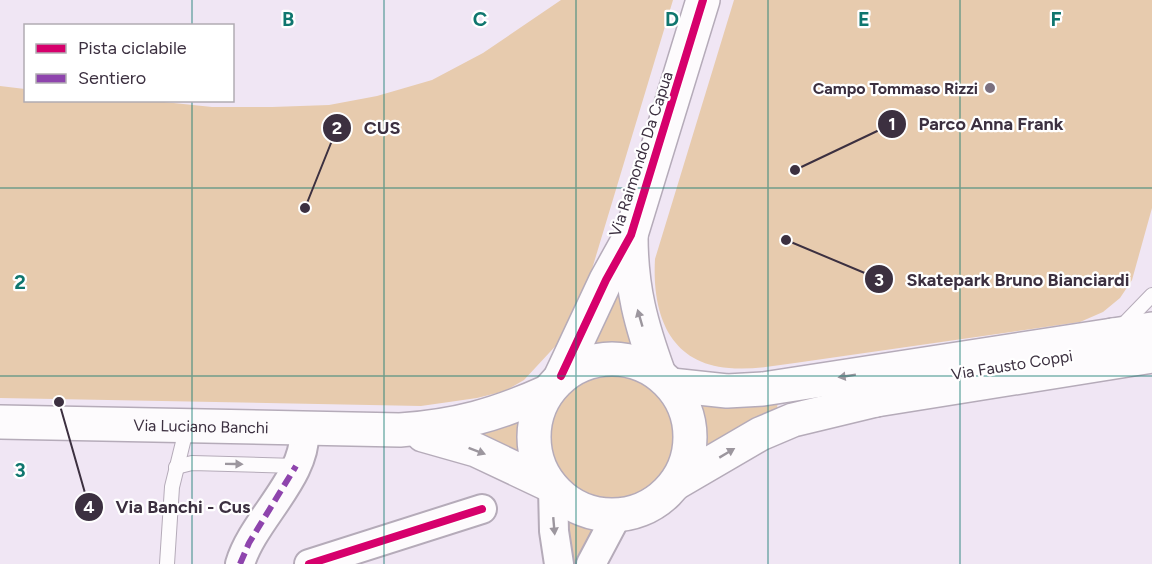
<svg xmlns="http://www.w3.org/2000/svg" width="1152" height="564" font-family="Figtree,sans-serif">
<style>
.green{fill:#e7cbae}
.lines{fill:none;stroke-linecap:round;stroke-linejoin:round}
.service-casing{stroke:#b5abb9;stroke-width:16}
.minor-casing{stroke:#b5abb9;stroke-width:32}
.tertiary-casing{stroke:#b5abb9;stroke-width:36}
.primary-casing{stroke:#b5abb9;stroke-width:36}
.trunk-casing{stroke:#b5abb9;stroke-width:36}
.service{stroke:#fdfbfd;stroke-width:14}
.minor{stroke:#fdfbfd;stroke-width:28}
.tertiary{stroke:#fdfbfd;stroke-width:33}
.primary{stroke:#fdfbfd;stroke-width:33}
.trunk{stroke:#fdfbfd;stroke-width:33}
.quiet{stroke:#8e44ad;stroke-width:6;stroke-dasharray:12 6;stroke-linecap:butt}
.cycleway-casing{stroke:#fff;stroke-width:11}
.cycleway{stroke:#d6006c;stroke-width:8}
.oneway{fill:#9c969e}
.grid{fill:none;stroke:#0f766e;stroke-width:1.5;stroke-opacity:0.55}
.poi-dot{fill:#7b707f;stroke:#fff;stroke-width:2}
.labels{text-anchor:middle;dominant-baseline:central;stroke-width:4.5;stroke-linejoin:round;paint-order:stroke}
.poi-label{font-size:16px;font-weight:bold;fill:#3c3040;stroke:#fff;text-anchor:end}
.street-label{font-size:16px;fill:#3c3040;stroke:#fff}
.grid-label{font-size:20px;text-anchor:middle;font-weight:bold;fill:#0f766e;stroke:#fff;stroke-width:4.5;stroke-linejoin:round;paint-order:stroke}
.leader{fill:none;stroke:#3c3040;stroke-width:2}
.callout-dot{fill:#3c3040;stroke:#fff;stroke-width:2}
.mark-label{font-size:18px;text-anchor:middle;font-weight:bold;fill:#fff}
.callout-label{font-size:18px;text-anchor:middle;font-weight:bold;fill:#3c3040;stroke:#fff;stroke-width:4.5;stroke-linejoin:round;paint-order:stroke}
</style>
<rect width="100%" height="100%" fill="#f0e6f4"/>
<!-- green -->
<g class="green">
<path d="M561,0H673L580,309L562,339L524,380L505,391L477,398L421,406L0,398V86L25,89L26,100H145L212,107H272L329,105L377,96L432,80L483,53Z"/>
<path d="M734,0H1152V208L1132,280L1120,298L1103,312L1080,322L795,363C773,366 751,370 729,368C668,363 652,312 655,259Z"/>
<path d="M619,287L645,353L608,348L590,349Z"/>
<circle cx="612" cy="438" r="63"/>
<path d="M691,397L778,402L777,408L700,455L702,432Z"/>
<path d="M527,413L523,438L526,459L476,437V431Z"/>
<path d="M562,512L599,526L576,564H568Z"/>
</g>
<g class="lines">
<!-- service casing -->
<g class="service-casing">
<g id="service">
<path d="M1120,328L1152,295"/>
<path d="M176,467L192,463L296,466"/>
<path d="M167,564L172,487L187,426"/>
</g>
</g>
<!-- minor casing -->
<g class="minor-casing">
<g id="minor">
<path d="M553,488L554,531L559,564"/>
<path d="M240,564C253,519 309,476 304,428"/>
<path d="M309,564L482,509"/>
<path d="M591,564L617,515"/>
</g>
</g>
<!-- tertiary casing -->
<g class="tertiary-casing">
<g id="tertiary">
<path d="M631,236C631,288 641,325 659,374"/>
<path d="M561,376L606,280L631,235L703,0"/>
</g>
</g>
<!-- primary casing -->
<g class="primary-casing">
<g id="primary">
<circle cx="612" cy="437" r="78"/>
<path d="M671,385L727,391L763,389L1113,335"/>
<path id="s1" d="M0,422L400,430C456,426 496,415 547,392"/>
<path d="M423,435L476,450L550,485"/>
<path d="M676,483L760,434L793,420L876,400"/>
</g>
</g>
<!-- trunk casing -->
<g class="trunk-casing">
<g id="trunk">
<path d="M1113,335L1152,329"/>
<path d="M876,400L1152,356"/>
</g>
</g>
<!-- service -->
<use href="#service" class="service"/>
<!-- minor -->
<use href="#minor" class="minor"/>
<!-- tertiary -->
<use href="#tertiary" class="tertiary"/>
<!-- primary -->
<use href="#primary" class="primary"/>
<!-- trunk -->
<use href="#trunk" class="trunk"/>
<!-- quiet -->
<path class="quiet" d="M240,564L249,543L296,466"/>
<!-- cycleway casing -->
<g class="cycleway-casing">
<g id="cycleway">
<path d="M561,376L606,280L631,235L703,0"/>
<path d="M309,564L482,509"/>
</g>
</g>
<!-- cycleway -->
<use href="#cycleway" class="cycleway"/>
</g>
<!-- one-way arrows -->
<defs><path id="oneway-solid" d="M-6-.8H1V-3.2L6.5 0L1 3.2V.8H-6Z" transform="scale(1.5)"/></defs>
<g class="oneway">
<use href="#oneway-solid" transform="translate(640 318) rotate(-106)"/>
<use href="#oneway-solid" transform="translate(847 376) rotate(171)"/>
<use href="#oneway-solid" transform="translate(477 451) rotate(21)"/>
<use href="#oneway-solid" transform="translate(727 453) rotate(-31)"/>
<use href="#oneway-solid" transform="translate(234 464) rotate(1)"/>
<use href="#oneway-solid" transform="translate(554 526) rotate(85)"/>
</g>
<!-- grid -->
<path class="grid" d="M192,0V26M384,0V564M576,0V564M768,0V564M960,0V564M192,100V564M0,188H1152M0,376H1152"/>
<!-- markers -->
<circle class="poi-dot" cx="990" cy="88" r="6"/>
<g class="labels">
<!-- poi labels -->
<g class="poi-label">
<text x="978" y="88">Campo Tommaso Rizzi</text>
</g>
<!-- street labels -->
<g class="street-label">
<text transform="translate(641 154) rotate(-72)">Via Raimondo Da Capua</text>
<text transform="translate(1012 365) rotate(-9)">Via Fausto Coppi</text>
<text stroke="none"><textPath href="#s1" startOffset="201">Via Luciano Banchi</textPath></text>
</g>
</g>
<g class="grid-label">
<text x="288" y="26">B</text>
<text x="480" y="26">C</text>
<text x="672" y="26">D</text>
<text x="864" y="26">E</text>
<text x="1056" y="26">F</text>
<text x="20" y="289">2</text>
<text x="20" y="477">3</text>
</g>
<!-- callouts -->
<path class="leader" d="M795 170L892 124M305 208L337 128M786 240L879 279M59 402L89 507"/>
<g class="callout-dot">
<circle cx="795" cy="170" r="6"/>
<circle cx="305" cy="208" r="6"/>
<circle cx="786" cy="240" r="6"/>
<circle cx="59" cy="402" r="6"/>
<circle cx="892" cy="124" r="15"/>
<circle cx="337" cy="128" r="15"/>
<circle cx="879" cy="279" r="15"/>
<circle cx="89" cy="507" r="15"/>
</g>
<g class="mark-label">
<text x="892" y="130">1</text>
<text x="337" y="134">2</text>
<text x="879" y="286">3</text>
<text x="89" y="513">4</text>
</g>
<g class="callout-label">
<text x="991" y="130">Parco Anna Frank</text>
<text x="382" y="134">CUS</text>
<text x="1018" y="286">Skatepark Bruno Bianciardi</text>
<text x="183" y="513">Via Banchi - Cus</text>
</g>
<!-- legend -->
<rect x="24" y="24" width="210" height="78" fill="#ffffff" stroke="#b1acb3" stroke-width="1.5"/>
<rect x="36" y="44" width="30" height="9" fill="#d6006c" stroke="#b1acb3" stroke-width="1.5"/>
<text x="78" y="54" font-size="18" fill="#3c3040">Pista ciclabile</text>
<rect x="36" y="74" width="30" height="9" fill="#8e44ad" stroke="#b1acb3" stroke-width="1.5"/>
<text x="78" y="84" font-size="18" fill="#3c3040">Sentiero</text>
</svg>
